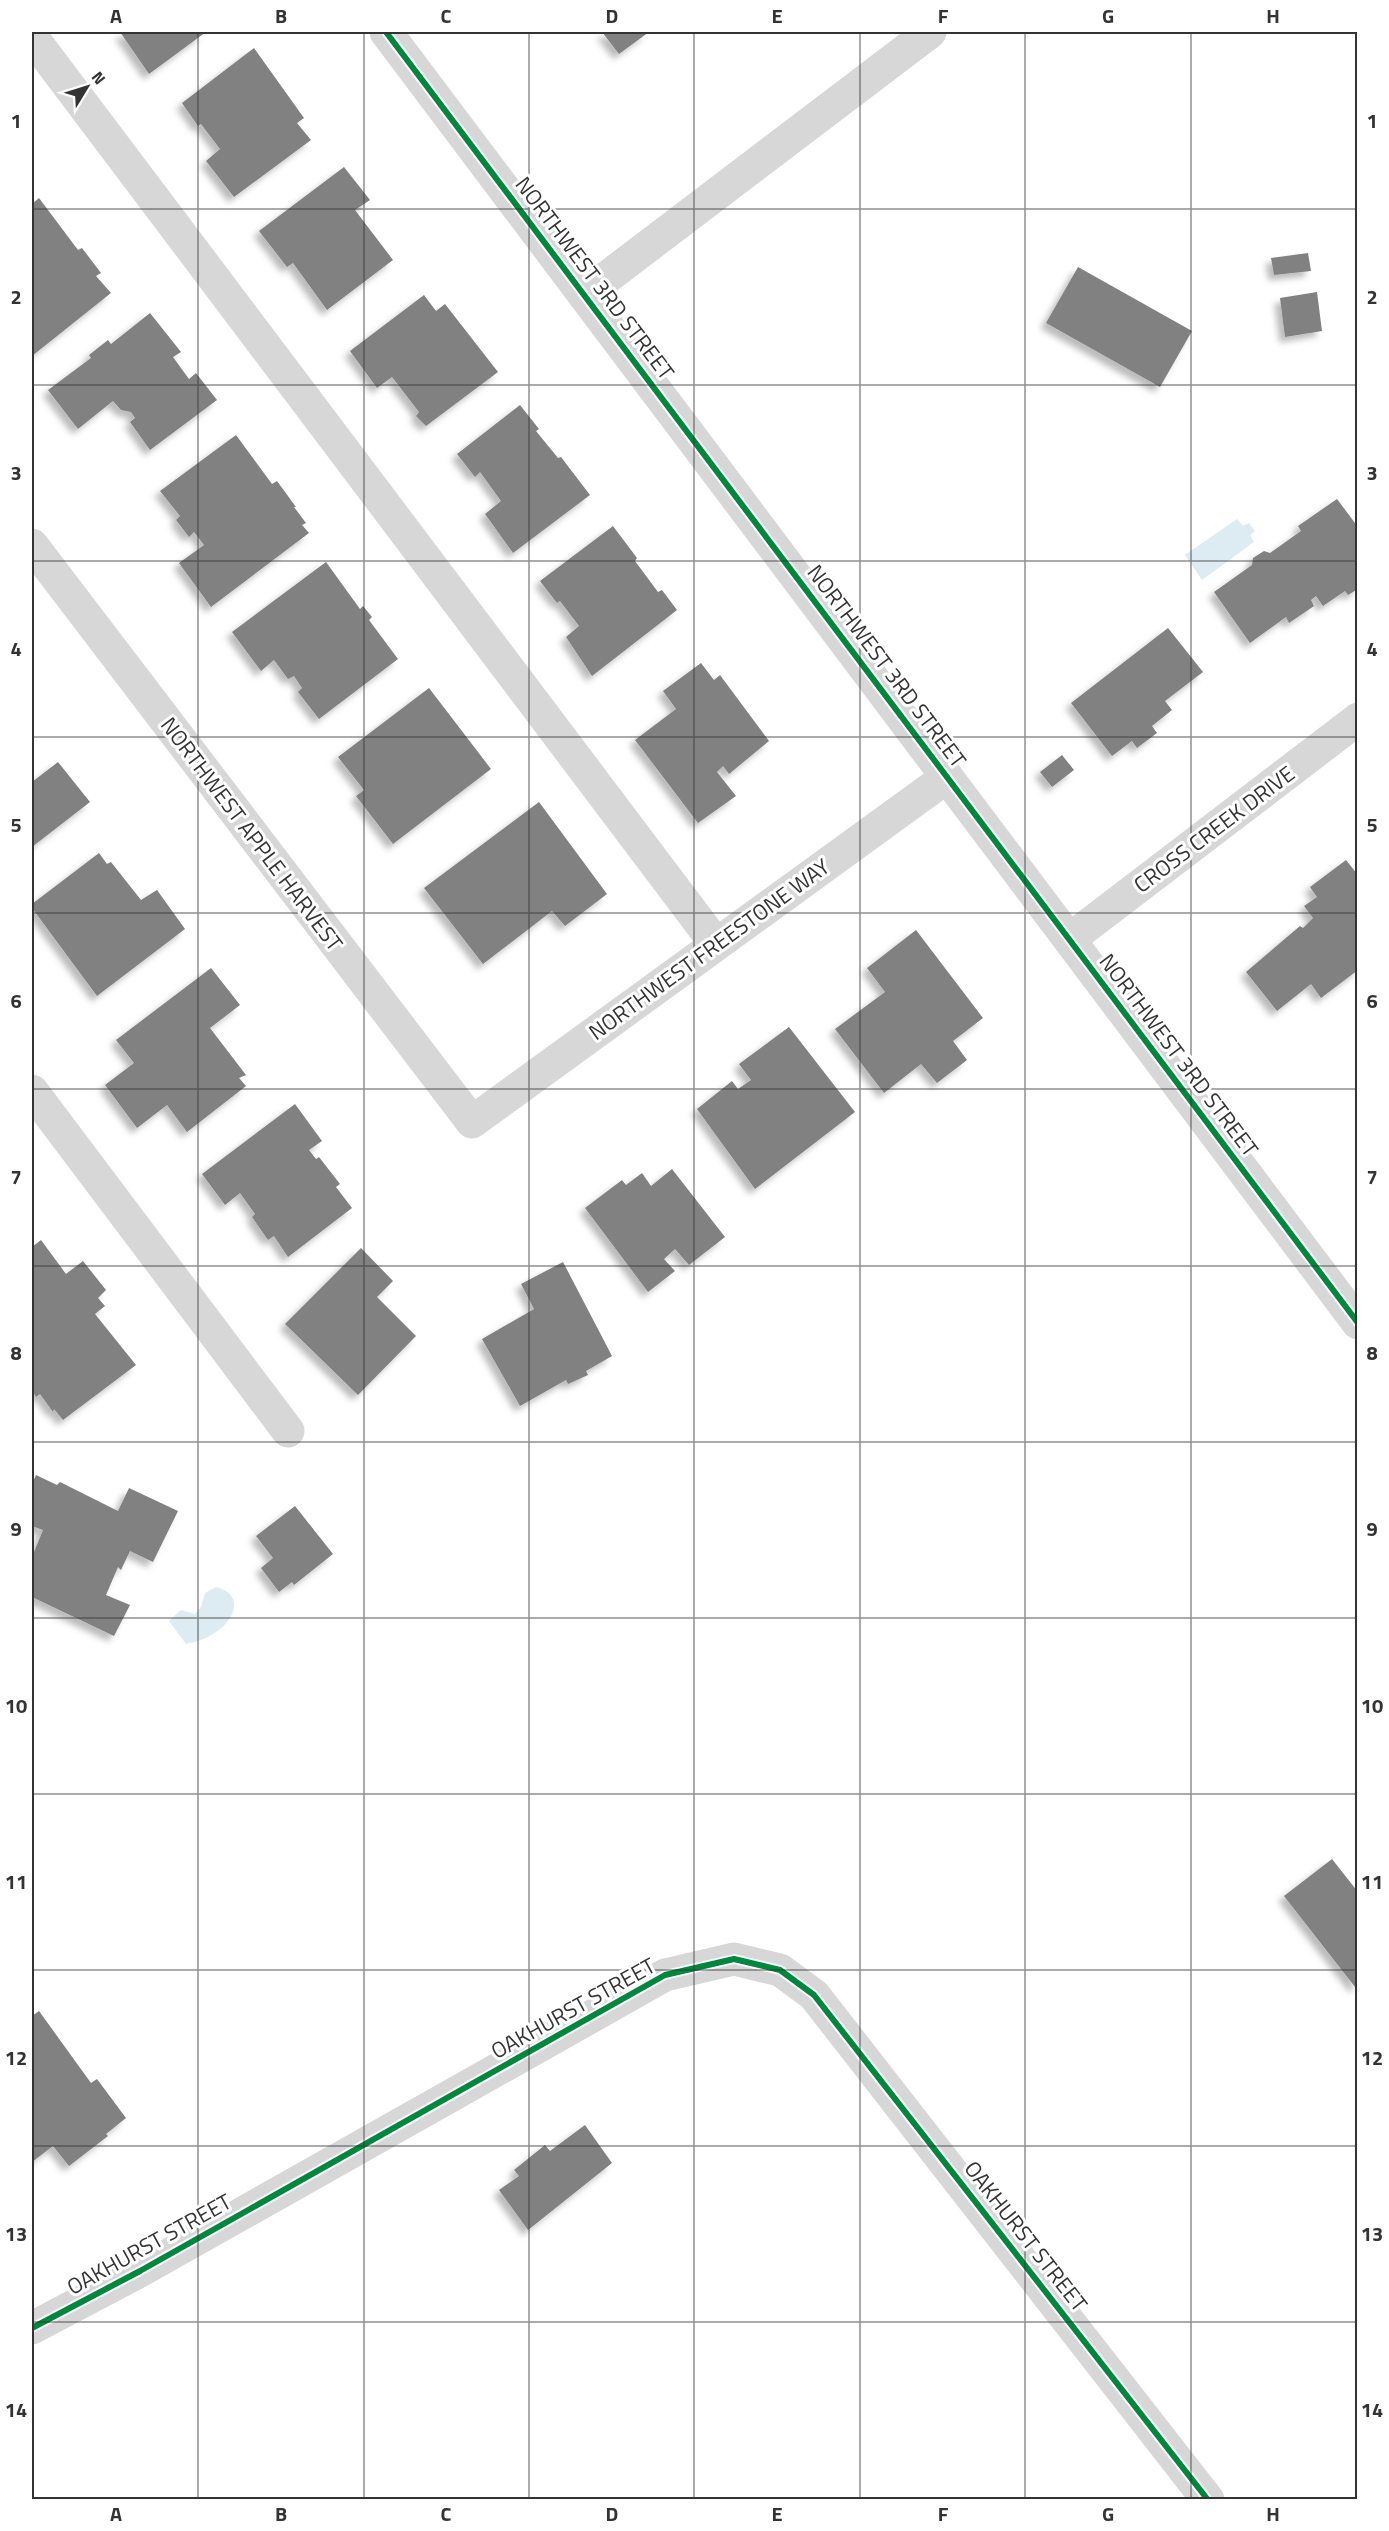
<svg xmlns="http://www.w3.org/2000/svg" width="1389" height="2531" font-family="'Titillium Web',sans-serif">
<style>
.water{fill:#ddebf3}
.building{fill:#818181;filter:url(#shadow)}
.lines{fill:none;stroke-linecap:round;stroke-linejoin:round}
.minor{stroke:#d7d7d7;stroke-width:33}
.cycleway-casing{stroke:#fff;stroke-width:10}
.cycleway{stroke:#00873e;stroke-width:6}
.grid{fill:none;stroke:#333;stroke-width:1.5;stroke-opacity:0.55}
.labels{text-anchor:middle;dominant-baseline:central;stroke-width:6;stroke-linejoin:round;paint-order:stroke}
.street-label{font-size:22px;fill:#333;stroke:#fff}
.neatline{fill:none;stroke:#333;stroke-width:2}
.grid-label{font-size:20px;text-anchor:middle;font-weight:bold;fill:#333}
</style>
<defs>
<filter id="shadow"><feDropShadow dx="-5.5" dy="5.5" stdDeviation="3" flood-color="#0004"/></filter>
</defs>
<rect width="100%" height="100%" fill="#fff"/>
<!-- water -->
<g class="water">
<path d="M1237,519L1243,526L1249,523L1255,531L1250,535L1254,542L1202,580L1185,555Z"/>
<path d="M216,1587C247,1595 233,1623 213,1634C205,1639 195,1642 186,1644L169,1621L181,1610L195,1614L201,1607L205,1593Z"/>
</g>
<!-- building -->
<g class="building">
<path d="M120,32H206L149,74Z"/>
<path d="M602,32H649L619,54Z"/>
<path d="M254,48L304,118L297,123L311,140L234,197L206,161L220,149L201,124L198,126L182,103Z"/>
<path d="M344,167L370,200L355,210L393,260L327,310L293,263L287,267L259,231Z"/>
<path d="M39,198L78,250L82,248L101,273L96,276L111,293L32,356V204Z"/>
<path d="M1308,253L1311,271L1274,275L1271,258Z"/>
<path d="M1078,267L1192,331L1160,387L1046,323Z"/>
<path d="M1317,292L1322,331L1285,337L1280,298Z"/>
<path d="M424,295L436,311L445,304L498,372L426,426L416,416L419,412L392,377L377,388L350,351Z"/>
<path d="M150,313L181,352L173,357L189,379L196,373L217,400L150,450L130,422L135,418L131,412L121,410L113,401L78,429L48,390L91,358L89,355L108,340L111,344Z"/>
<path d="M520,405L539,429L536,431L558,458L561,457L590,495L513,553L485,514L501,501L480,472L475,477L457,454Z"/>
<path d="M236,435L272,484L277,481L296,507H294L306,523L302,525L309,533L211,607L179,563L204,545L194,532L189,537L176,520L180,516L160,491Z"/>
<path d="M1337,499L1358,527V589L1348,595L1345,591L1323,606L1316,596L1311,600L1314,606L1289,623L1286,617L1250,643L1214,592L1252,565L1253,558L1264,551L1270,553L1301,531L1298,526Z"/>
<path d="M613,526L637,558L635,561L658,592L662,590L677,610L592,676L566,637L579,626L560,601L557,603L540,581Z"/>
<path d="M326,562L360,609L363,606L372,617L369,620L398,659L319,719L298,692L302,688L294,676L288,679L274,660L261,671L232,632Z"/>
<path d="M1168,628L1203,672L1165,701L1172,710L1152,726L1157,733L1137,748L1132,741L1112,756L1071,703Z"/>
<path d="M701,663L714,680L720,675L769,741L729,774L723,766L717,772L736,796L698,823L635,740L676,709L663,691Z"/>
<path d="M429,688L491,769L393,844L356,796L364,790L338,757Z"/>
<path d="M1062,755L1074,770L1052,787L1040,772Z"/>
<path d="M58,762L90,802L32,847V782Z"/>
<path d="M539,802L607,894L565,926L552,911L483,964L424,888Z"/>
<path d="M99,853L107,864L111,862L141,900L157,890L185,929L97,996L32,908V904Z"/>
<path d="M1346,860L1358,875V970L1321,998L1311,984L1277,1011L1246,972L1300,926L1303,928L1313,918L1304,906L1317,897L1310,887Z"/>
<path d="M916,930L983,1018L953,1041L967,1060L937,1083L921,1064L884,1093L835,1029L885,992L867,968Z"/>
<path d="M211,968L240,1005L210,1028L246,1075L239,1078L246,1086L187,1132L167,1105L137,1128L105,1085L134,1063L116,1040Z"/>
<path d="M789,1027L855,1112L755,1189L697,1109L732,1081L738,1089L751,1080L739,1064Z"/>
<path d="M295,1104L322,1141L309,1150L316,1159L319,1157L340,1184L336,1187L352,1208L288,1257L274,1236L268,1240L252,1217L255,1214L240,1193L225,1205L202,1174Z"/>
<path d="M672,1169L725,1237L689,1265L675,1249L664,1259L675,1271L648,1292L585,1208L622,1180L626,1185L642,1173L651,1186Z"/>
<path d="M41,1240L66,1274L83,1261L106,1290L98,1298L105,1306L95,1314L136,1365L63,1420L54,1409L53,1412L40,1394L36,1397L32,1390V1247Z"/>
<path d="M361,1248L393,1281L377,1297L416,1336L358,1395L285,1324Z"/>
<path d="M563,1262L612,1356L586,1371L588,1375L568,1384L566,1380L520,1406L482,1339L534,1309L521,1284Z"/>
<path d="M36,1475L57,1485L60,1482L118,1511L129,1488L178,1511L153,1562L130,1551L121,1570L118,1567L106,1595L130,1605L114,1636L32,1597V1557L43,1530L32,1526V1484Z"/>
<path d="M295,1506L333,1554L294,1585L292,1582L279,1592L261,1568L273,1558L256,1536Z"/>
<path d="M1332,1859L1358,1892V1985L1355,1987L1284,1896Z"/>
<path d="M39,2011L91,2083L97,2079L126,2118L106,2134L108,2136L69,2166L53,2146L32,2162V2016Z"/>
<path d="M585,2125L612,2163L528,2230L499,2190L519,2176L514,2170L545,2145L550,2151Z"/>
</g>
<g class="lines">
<!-- minor -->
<g class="minor">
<path d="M386,32L1358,1323"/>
<path d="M32,37L716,944"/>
<path d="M585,294L930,32"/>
<path d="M32,545L472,1122L947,777"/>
<path d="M1070,939L1358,719"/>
<path d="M32,1091L288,1431"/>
<path d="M32,2328L140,2271L665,1975L734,1959L780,1970L814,1995L1208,2500"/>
</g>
<!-- cycleway casing -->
<g class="cycleway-casing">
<g id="cycleway">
<path d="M386,32L1358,1323"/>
<path d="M32,2328L140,2271L665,1975L734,1959L780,1970L814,1995L1208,2500"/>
</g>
</g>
<!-- cycleway -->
<use href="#cycleway" class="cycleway"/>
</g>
<!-- grid -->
<path class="grid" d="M198,32V2500M364,32V2500M529,32V2500M694,32V2500M860,32V2500M1025,32V2500M1191,32V2500M32,209H1358M32,385H1358M32,561H1358M32,737H1358M32,913H1358M32,1089H1358M32,1266H1358M32,1442H1358M32,1618H1358M32,1794H1358M32,1970H1358M32,2146H1358M32,2322H1358"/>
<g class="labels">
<!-- street labels -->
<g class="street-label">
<text transform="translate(595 278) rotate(53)">NORTHWEST 3RD STREET</text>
<text transform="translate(887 666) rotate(53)">NORTHWEST 3RD STREET</text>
<text transform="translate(1214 829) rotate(-37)">CROSS CREEK DRIVE</text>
<text transform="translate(252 834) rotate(53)">NORTHWEST APPLE HARVEST</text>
<text transform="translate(709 949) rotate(-36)">NORTHWEST FREESTONE WAY</text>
<text transform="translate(1179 1055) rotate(53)">NORTHWEST 3RD STREET</text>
<text transform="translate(573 2008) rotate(-29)">OAKHURST STREET</text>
<text transform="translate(1026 2236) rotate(52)">OAKHURST STREET</text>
<text transform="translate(149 2244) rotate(-29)">OAKHURST STREET</text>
</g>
</g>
<!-- border -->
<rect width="1389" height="2531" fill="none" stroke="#ffffff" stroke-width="66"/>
<!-- north arrow -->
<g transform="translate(87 87) rotate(52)" stroke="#ffffff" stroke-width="4.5" paint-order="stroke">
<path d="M0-4.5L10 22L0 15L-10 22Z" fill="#333333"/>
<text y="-9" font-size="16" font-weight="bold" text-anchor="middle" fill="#333333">N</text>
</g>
<rect x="33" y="33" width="1323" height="2465" class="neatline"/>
<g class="grid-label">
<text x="116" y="23">A</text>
<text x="281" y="23">B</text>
<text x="446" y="23">C</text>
<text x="612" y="23">D</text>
<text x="777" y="23">E</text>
<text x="943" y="23">F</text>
<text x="1108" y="23">G</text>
<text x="1273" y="23">H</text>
<text x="16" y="128">1</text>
<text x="1372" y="128">1</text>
<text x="16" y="304">2</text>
<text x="1372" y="304">2</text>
<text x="16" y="480">3</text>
<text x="1372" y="480">3</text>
<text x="16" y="656">4</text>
<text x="1372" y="656">4</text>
<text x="16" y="832">5</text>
<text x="1372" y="832">5</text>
<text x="16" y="1008">6</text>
<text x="1372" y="1008">6</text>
<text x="16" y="1184">7</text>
<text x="1372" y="1184">7</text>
<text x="16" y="1360">8</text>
<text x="1372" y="1360">8</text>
<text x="16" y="1536">9</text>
<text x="1372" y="1536">9</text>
<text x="16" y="1713">10</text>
<text x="1372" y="1713">10</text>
<text x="16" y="1889">11</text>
<text x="1372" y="1889">11</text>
<text x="16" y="2065">12</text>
<text x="1372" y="2065">12</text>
<text x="16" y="2241">13</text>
<text x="1372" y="2241">13</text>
<text x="16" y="2417">14</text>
<text x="1372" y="2417">14</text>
<text x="116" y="2521">A</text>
<text x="281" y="2521">B</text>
<text x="446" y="2521">C</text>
<text x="612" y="2521">D</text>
<text x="777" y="2521">E</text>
<text x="943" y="2521">F</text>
<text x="1108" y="2521">G</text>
<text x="1273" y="2521">H</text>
</g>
</svg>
